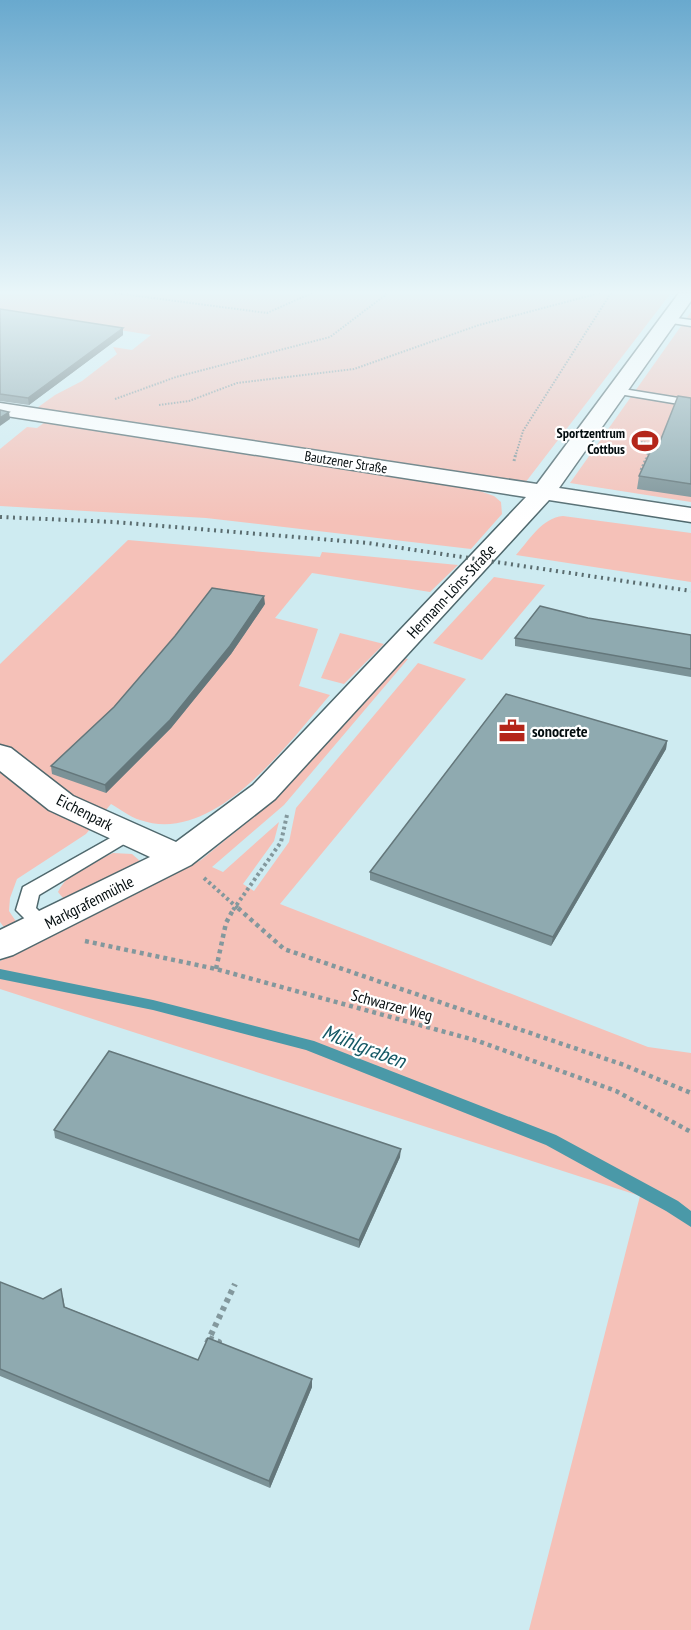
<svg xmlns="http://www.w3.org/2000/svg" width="691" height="1630" font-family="'PT Sans Narrow',sans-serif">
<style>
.green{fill:#f5c1b8}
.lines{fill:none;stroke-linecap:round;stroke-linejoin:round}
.stream{fill:#4a99a8;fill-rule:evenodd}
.service-casing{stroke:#4f686d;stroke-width:3}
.minor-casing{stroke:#4f686d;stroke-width:3}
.path-far4{stroke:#83989d;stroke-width:2;stroke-dasharray:1.5 1.5;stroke-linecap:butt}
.path-far3{stroke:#83989d;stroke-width:3;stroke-dasharray:2 2;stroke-linecap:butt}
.path-far2{stroke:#83989d;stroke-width:4;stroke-dasharray:3 3;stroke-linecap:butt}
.path-far1{stroke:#83989d;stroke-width:4.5;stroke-dasharray:4 4;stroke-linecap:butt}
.path{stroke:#83989d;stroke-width:6;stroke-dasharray:4.5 4.5;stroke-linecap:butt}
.service{fill:#fff;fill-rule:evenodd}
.minor{fill:#fff;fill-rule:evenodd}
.rail{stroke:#5a6c6f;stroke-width:4;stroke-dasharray:2 4.5;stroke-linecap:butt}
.wall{fill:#7b9297}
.shaded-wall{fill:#64777b}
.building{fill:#8faab0;stroke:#64777b;stroke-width:1.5}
.labels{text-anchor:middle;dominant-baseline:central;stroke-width:4.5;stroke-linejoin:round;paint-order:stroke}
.far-poi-label{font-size:14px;font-weight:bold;fill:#040d0f;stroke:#fff;text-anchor:end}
.far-street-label{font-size:14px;fill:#040d0f;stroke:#fff}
.street-label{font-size:16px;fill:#040d0f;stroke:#fff}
.poi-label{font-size:16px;font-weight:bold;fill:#040d0f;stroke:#fff;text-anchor:start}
.near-water-label{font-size:21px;font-style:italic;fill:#155864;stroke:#fff}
</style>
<rect width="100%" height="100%" fill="#ceebf1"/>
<!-- green -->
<g class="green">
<path d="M0,293H671L525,483L37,408L55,395L82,381L117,354L113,347L132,350L151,335L0,311Z"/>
<path d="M691,312V502L570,483Z"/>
<path d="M45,422L474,489L494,496L501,502L502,514L471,549L206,518L0,506V449L27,427L37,428Z"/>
<path d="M563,516L691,533V582L516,555C530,539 542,518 563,516Z"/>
<path d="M128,540L320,557L322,552L458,565L430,592L312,573L275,618L318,629L299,686L330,695C288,743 215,846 140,820C130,817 120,809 111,804L86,834L17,879L10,898L9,911L21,929L10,935L0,922V664Z"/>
<path d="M494,577L545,585L482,660L433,643Z"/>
<path d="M340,633L384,644L344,684L321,678Z"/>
<path d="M399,657L408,659L284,805L212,867L223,872L279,822L274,841L243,884L254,891L289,842L296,808L418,663L466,679L280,904L648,1047L691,1053V1630H529L640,1196L0,989V961L201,860L274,800Z"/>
<path d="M113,853L132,854L140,861L138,867L68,904L58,892C68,871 93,862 113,853Z"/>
</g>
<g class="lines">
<!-- stream -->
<path class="stream" d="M0,969L153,1000L314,1041L556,1135L678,1201L691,1211V1227L666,1211L546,1145L306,1050L153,1010L0,979Z"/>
<!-- service casing -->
<g class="service-casing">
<g id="service">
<path d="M669,317L691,320V326L665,322L664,320Z"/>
<path d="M617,388L691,400V406L613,393V389Z"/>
<path d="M128,828L137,834L134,838L39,895L36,908L53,925L50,930H36L16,910L23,887Z"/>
</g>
</g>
<!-- minor casing -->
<g class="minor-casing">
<path id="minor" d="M679,293H691V301L559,488L691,508V522L549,500L275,799L191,865L13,955L0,959V930L150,857L49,810L0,771V745L11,748L73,796L176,842L253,785L526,497L0,415V403L537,484Z"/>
</g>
<!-- path-far4 -->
<g class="path-far4">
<path d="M115,293L267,313L312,293"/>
<path d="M115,399L176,377L330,337L388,293"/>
<path d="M159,405L189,401L237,383L354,369L479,325L600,293"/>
<path d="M641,442L661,445"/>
<path d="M638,447L649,454"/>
<path d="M516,454L523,431L611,293"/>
</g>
<!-- path-far3 -->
<g class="path-far3">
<path d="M647,453L652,456"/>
<path d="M514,461L516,453"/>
<path d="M641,470L646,459L651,458"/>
</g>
<!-- path-far2 -->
<g class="path-far2">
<path d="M204,878L240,910"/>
<path d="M233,910L281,842L287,815"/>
</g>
<!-- path-far1 -->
<g class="path-far1">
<path d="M238,908L284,949L624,1065L691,1093"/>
<path d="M85,941L216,969L478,1041L616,1091L691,1132"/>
<path d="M216,969L226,923L234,908"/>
</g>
<!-- path -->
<g class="path">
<path d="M209,1338L219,1342L218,1345"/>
<path d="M207,1343L235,1284"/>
</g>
<!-- service -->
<use href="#service" class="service"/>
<!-- minor -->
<use href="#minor" class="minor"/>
<!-- rail -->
<path class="rail" d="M0,517L114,522L368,543L691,591"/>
</g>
<!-- wall -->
<g class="wall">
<path d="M0,309L123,335L29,405L0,401Z"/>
<path d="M691,398V497L637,489L639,476Z"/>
<path d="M265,604L231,654L171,728L106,793L52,774L51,766Z"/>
<path d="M588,618L691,635V677L515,646V638Z"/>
<path d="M667,741L666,749L551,946L370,880V872Z"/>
<path d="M54,1130L400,1157L359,1248L55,1138Z"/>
<path d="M0,1282L43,1299L63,1297L65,1307L198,1360L312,1379V1387L270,1488L0,1376Z"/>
</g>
<!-- shaded-wall -->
<g class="shaded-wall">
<path d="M123,328V335L29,405L28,398Z"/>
<path d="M9,412L10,419L0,426V418Z"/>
<path d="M264,596L265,604L231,654L171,728L106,793L105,785Z"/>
<path d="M667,741L666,749L551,946L553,937Z"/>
<path d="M401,1149L400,1157L359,1248V1240Z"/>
<path d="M312,1379V1387L270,1488L269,1481Z"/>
</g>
<!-- building -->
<g class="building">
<path d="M0,309L123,328L28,398L0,394Z"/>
<path d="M678,396L691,398V484L639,476L651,450L657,449Z"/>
<path d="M0,410L9,412L0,418Z"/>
<path d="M212,588L264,596L230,646L170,720L105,785L51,766L114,707L175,636Z"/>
<path d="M540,606L588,618L691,635V669L515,638Z"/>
<path d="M506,694L667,741L553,937L370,872Z"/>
<path d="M109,1051L401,1149L359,1240L54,1130Z"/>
<path d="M0,1282L43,1299L61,1289L64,1307L198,1360L208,1338L312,1379L269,1481L0,1369Z"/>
</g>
<!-- sky -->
<linearGradient id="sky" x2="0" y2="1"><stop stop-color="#69a9ce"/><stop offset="0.56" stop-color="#e9f6f9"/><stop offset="1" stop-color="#e9f6f9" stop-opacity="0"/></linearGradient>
<rect width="691" height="522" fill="url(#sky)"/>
<!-- icons -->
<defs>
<g id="stadium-bare" transform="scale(2.07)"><path d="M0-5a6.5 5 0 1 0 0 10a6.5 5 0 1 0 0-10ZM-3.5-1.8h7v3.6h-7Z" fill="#b4261a" stroke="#fff" stroke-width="2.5" paint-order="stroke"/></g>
<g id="office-bare" transform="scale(2.07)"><path d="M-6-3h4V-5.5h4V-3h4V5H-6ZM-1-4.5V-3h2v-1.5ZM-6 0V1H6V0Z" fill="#b4261a" stroke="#fff" stroke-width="2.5" paint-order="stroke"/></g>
</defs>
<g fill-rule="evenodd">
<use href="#stadium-bare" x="645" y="441"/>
<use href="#office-bare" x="512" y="731"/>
</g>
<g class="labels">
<!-- far-poi labels -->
<g class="far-poi-label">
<text x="625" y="433">Sportzentrum<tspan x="625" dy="16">Cottbus</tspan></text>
</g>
<!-- far-street labels -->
<g class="far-street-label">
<text transform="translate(346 462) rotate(9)">Bautzener Straße</text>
</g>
<!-- street labels -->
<g class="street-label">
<text transform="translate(451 591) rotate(-47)">Hermann-Löns-Straße</text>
<text transform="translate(85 812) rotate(27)">Eichenpark</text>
<text transform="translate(89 902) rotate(-27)">Markgrafenmühle</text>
<text transform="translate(392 1005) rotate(15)">Schwarzer Weg</text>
</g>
<!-- poi labels -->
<g class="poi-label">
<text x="532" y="731">sonocrete</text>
</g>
<!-- near-water labels -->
<g class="near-water-label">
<text transform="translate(364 1046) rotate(21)">Mühlgraben</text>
</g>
</g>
</svg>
